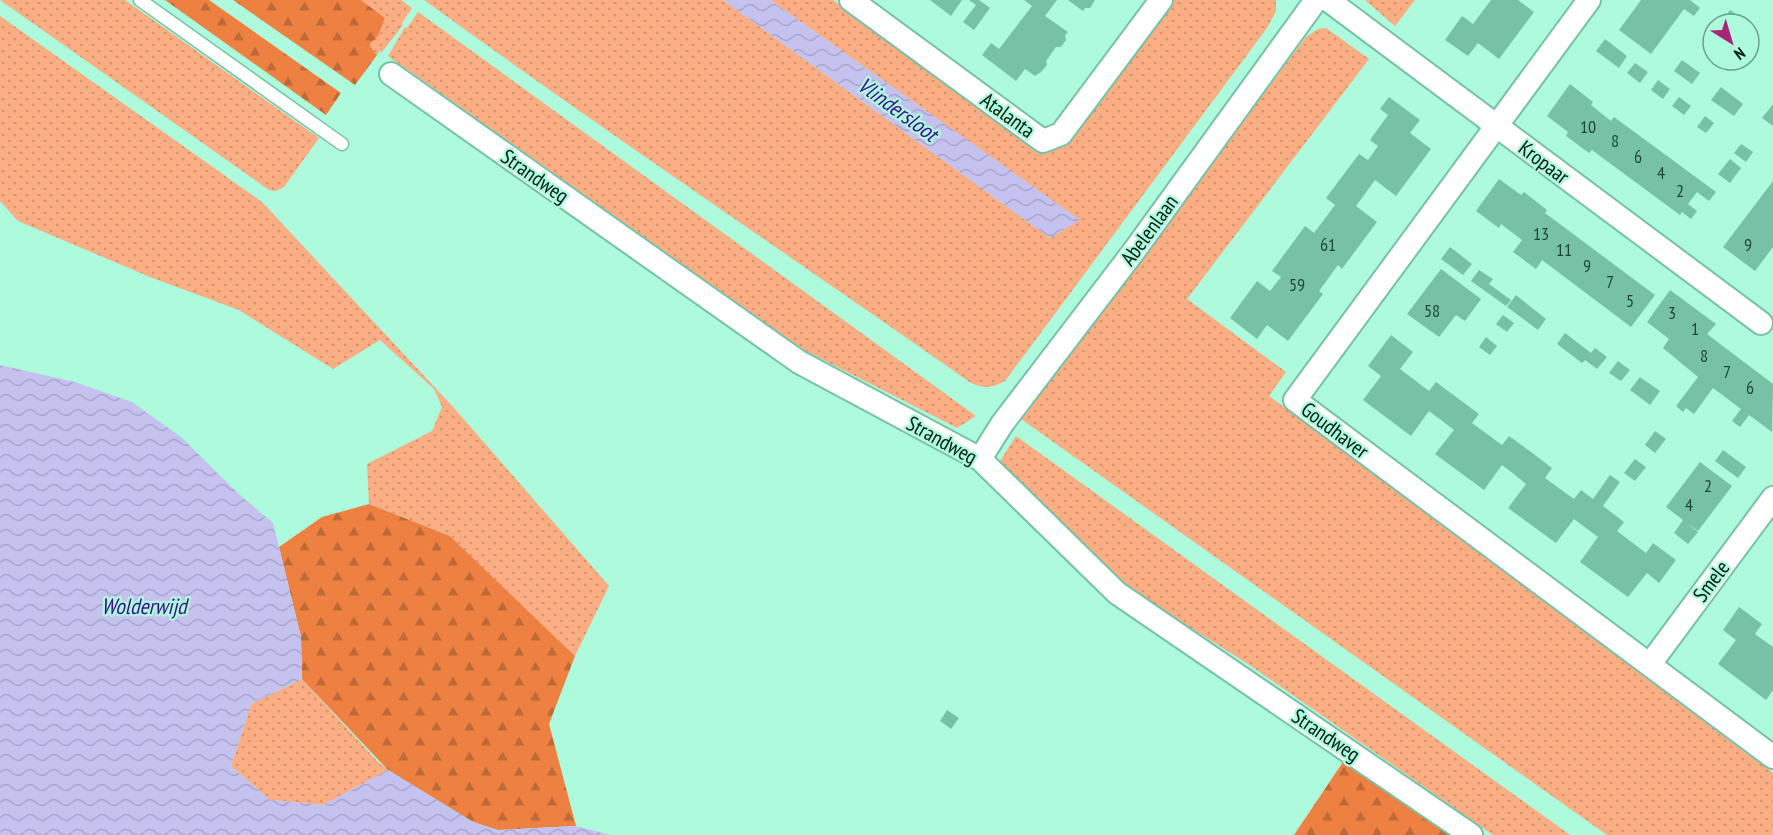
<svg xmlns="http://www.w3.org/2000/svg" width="1773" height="835" font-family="'PT Sans Narrow',sans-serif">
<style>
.grass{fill:url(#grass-dots)}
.forest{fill:url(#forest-firs)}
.water{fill:url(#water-waves)}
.building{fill:#77c2a6}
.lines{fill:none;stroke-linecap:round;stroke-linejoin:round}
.lane-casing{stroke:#76c2a6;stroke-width:15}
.street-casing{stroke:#76c2a6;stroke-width:26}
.lane{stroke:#fff;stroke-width:12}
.street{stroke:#fff;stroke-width:22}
.labels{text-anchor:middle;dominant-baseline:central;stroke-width:4.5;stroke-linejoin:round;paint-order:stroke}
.number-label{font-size:18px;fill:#1e4638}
.street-label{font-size:21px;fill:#001d13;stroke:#adfadc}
.water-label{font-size:22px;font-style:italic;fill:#3d0e90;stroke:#adfadc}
</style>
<defs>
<pattern id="grass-dots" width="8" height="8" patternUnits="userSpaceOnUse" patternTransform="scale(1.5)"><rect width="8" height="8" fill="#fbad84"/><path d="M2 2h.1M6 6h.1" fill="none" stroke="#d59471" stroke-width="1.8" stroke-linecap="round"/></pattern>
<pattern id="forest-firs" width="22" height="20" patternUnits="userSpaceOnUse" patternTransform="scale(1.5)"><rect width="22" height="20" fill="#ee8142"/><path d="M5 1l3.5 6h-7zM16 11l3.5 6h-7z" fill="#be6936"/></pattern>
<pattern id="water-waves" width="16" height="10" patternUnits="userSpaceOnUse" patternTransform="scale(1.5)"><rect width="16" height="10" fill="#c6c2ef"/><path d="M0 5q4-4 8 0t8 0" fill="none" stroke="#a8a6cc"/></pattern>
</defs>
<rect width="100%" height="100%" fill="#adfadc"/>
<!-- grass -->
<g class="grass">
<path d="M0,0H125L319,138L284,187L276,191L269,190Z"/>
<path d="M361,0H401L412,8L402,23L403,25L382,52L380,51L377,55L369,45L378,35L385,18Z"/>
<path d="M424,0H723L1050,238L1079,220L770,0H833L1046,154L1165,0H1276V11L1267,28L1005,381C992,388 985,389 971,383C789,255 604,131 424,0Z"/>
<path d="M1365,0H1415L1395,26Z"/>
<path d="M418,12L976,416L957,428L802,349L388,56L405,27L407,28Z"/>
<path d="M0,16L262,202L454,408L609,586L575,656L450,536L369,504L367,464L432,431L442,407L434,389L380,340L333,369L239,310L150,277L18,221L0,201Z"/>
<path d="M1326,28L1369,59L1187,299L1286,372L1269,396L1773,773V835H1607L1021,419L1306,37L1318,29Z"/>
<path d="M1016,436L1570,835H1493L1251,666L1125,586L1000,461Z"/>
<path d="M302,679L377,761L388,770L323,805L270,800L231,766L251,704Z"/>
</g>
<!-- forest -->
<g class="forest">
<path d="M165,0H209L341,93L326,115Z"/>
<path d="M233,0H361L385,18L378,36L369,45L377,55L355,85Z"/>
<path d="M369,504L450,536L575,656L549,724L576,826L498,830L473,822L388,770L302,679L301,637L279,547L322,517Z"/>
<path d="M1345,759L1453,835H1294Z"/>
</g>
<!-- water -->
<g class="water">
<path d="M723,0H770L1080,220L1050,238Z"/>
<path d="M0,365L75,382L132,402L181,437L239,494L273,523L301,637L302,679L251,704L231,766L270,800L323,805L388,770L473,822L498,830L576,826L611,835H0Z"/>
</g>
<!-- building -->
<g class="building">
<path d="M930,0H962L951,16Z"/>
<path d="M969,0H979L990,8L974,30L963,22L976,5Z"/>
<path d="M1024,0H1057L1045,16L1068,32L1065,35L1066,40L1061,47H1056L1046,61L1047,65L1041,72L1035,76L1025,69L1016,81L982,55L991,43L999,49L1032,6Z"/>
<path d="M1068,0H1095L1090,8H1085L1083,11Z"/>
<path d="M1491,0H1518L1534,12L1499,59L1478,43L1468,56L1445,40L1462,16L1473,24Z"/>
<path d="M1641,0H1690L1700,8L1694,16L1684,9L1651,54L1619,30Z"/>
<path d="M1730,10L1741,18L1736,24H1730L1724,19Z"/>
<path d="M1713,34V51L1705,45Z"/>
<path d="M1605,39L1627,56L1619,68L1596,51Z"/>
<path d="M1682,60L1700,73L1692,84L1674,71Z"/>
<path d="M1635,63L1648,72L1640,83L1627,73Z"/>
<path d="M1658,80L1670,89L1663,99L1651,90Z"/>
<path d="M1570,84L1593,102L1591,105L1611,121L1614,117L1716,192L1709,201L1697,192L1688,204L1697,211L1691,219L1682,212L1680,215L1592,150L1589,153L1566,136L1568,132L1547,116Z"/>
<path d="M1721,87L1743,104L1734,116L1711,100Z"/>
<path d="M1389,97L1420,120L1410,133L1431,149L1396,196L1375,180L1356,206L1377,222L1342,269L1338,265L1319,291L1323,294L1288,341L1267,325L1257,339L1230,318L1257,281L1270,291L1281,277L1272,271L1305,226L1314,233L1335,205L1326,198L1359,154L1368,160L1378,146L1370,140L1388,115L1380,109Z"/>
<path d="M1679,97L1691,106L1684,115L1672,106Z"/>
<path d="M1773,104V126L1762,118Z"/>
<path d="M1705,116L1714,123L1706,133L1697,127Z"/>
<path d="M1741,144L1753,152L1746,162L1734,153Z"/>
<path d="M1730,159L1741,168L1730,183L1718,174Z"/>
<path d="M1499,179L1521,195L1524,192L1547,210L1545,213L1655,295L1631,327L1542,260L1536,269L1513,252L1522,240L1501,224L1499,228L1476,211Z"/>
<path d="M1773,181V247L1755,271L1723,247Z"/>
<path d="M1450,247L1472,264L1463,275L1441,259Z"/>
<path d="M1441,269L1481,299L1465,321L1456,315L1439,337L1407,314Z"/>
<path d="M1479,270L1493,279L1489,284L1511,300L1506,306L1471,281Z"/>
<path d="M1670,290L1716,324L1707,334L1773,384L1772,432L1749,415L1740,427L1732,421L1741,409L1713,388L1694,414L1686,408L1683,412L1676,406L1698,377L1663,348L1669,339L1647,322Z"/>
<path d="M1516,295L1546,319L1538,330L1507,307Z"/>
<path d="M1503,315L1514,323L1507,332L1496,324Z"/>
<path d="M1565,333L1591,353L1595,348L1607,357L1597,369L1585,360L1582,363L1557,344Z"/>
<path d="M1391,335L1413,352L1400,369L1429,391L1436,382L1479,414L1472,423L1502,445L1509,436L1531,452L1552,468L1545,478L1574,499L1581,490L1593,499L1610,475L1620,482L1603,506L1624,522L1617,531L1646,553L1653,543L1676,560L1659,583L1647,573L1628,597L1580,562L1598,537L1574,519L1556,543L1508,508L1526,484L1514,474L1502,465L1484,490L1435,454L1454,430L1441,420L1429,411L1411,436L1363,400L1381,376L1368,366Z"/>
<path d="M1486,337L1497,346L1490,355L1479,347Z"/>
<path d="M1618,361L1630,370L1621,381L1609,373Z"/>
<path d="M1640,377L1660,391L1650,405L1630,390Z"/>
<path d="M1655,431L1666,439L1655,453L1645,445Z"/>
<path d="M1723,450L1746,467L1738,478L1715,461Z"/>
<path d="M1635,459L1646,467L1635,481L1624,473Z"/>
<path d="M1700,462L1732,486L1698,531L1686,523L1698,532L1688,544L1674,533L1683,520L1666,507Z"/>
<path d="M1739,607L1762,624L1755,634L1773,647V690L1766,700L1718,664L1736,640L1723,630Z"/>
<path d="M947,710L959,718L951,729L940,721Z"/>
</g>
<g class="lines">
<!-- lane casing -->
<g class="lane-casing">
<path id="lane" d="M140,0L342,144"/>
</g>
<!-- street casing -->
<g class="street-casing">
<g id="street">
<path d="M851,0L1043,141L1061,134L1161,0"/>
<path d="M1328,0L1761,323"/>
<path d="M1589,0L1295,400L1773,757"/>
<path d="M391,74L799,362L980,459L1117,593L1471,835"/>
<path d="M980,459L1002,424L1134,251L1316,0"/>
<path d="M1650,664L1773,498"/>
</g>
</g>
<!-- lane -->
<use href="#lane" class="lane"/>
<!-- street -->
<use href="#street" class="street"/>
</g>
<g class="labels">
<!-- number labels -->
<g class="number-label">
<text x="1588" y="126">10</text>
<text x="1615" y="140">8</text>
<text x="1638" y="156">6</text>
<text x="1661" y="172">4</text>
<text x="1680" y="190">2</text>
<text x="1541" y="233">13</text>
<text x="1328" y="244">61</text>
<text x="1748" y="244">9</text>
<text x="1564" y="249">11</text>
<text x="1587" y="265">9</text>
<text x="1610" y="281">7</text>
<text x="1297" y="284">59</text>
<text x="1630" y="300">5</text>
<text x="1432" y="310">58</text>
<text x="1672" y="312">3</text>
<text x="1695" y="328">1</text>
<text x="1704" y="355">8</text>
<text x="1727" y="371">7</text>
<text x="1750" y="387">6</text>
<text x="1708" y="485">2</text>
<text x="1689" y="504">4</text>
</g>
<!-- street labels -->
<g class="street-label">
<text transform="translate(1008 115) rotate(36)">Atalanta</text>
<text transform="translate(1544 162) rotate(37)">Kropaar</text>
<text transform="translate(535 176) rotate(35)">Strandweg</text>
<text transform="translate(1149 230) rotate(-54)">Abelenlaan</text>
<text transform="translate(1335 430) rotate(37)">Goudhaver</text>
<text transform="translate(942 440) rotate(29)">Strandweg</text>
<text transform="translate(1711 581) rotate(-53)">Smele</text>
<text transform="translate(1326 735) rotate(34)">Strandweg</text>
</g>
<!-- water labels -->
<g class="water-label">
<text transform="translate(898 109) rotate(36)">Vlindersloot</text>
<text x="144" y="606">Wolderwijd</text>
</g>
</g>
<!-- north arrow -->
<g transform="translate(1731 42) rotate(143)"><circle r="28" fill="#adfadc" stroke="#68a28c" stroke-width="1.5"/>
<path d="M0-4.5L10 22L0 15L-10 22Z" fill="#a82775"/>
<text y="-9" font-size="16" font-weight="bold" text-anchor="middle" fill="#001d13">N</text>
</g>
</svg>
